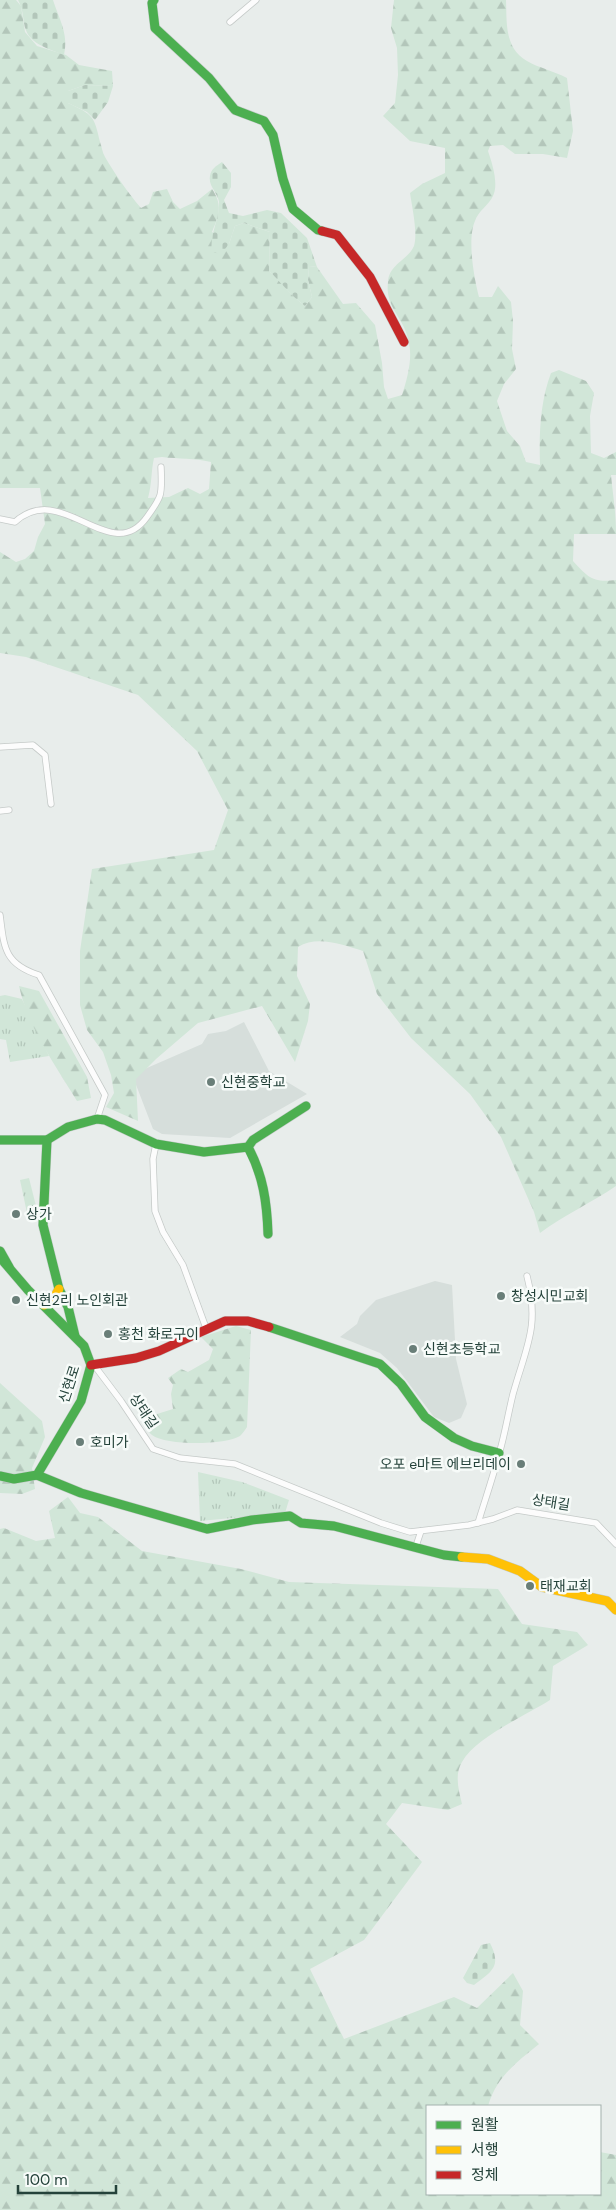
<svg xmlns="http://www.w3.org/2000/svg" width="616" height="2210" font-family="'DM Sans','Noto Sans KR',sans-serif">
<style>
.built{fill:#d6dedb}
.grass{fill:url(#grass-tufts)}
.forest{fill:url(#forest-firs);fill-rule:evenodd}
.cemetery{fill:url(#cemetery-stones)}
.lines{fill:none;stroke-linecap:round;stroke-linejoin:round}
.street-casing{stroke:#c5cac8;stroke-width:7}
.fast-casing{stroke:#c3cbc8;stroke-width:10}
.slow-casing{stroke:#c3cbc8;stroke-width:10}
.jam-casing{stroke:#c3cbc8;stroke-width:10}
.street{stroke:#fcfcfc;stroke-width:5.5}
.fast{stroke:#4caf50;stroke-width:9}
.slow{stroke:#ffc107;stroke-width:9}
.jam{stroke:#c62828;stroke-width:9}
.poi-dot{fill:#697e78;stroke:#f7fbf9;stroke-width:2}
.labels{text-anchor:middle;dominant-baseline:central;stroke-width:5;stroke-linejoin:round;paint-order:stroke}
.poi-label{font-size:14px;fill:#24423a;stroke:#f7fbf9;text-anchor:start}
.street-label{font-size:14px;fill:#24423a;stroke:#f7fbf9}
</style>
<defs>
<pattern id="grass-tufts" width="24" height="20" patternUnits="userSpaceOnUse" patternTransform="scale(1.25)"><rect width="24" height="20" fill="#d1e6d8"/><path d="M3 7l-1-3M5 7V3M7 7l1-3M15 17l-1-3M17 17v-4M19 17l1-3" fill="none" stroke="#b3c6ba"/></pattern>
<pattern id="forest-firs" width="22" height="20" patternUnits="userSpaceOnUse" patternTransform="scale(1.25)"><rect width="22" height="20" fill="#d1e6d8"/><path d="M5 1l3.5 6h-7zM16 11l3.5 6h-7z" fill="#b3c6ba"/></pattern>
<pattern id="cemetery-stones" width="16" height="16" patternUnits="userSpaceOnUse" patternTransform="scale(1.25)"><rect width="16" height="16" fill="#d1e6d8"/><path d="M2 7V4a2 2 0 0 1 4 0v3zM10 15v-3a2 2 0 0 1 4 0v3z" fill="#b3c6ba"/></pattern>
</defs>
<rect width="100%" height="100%" fill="#e8edeb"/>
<!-- built -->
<g class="built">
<path d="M244,1022L269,1071L307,1094L230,1138L162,1134L153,1129L133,1077L140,1071L202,1044L208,1034L226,1031Z"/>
<path d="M435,1281L452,1285L456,1359L467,1404L461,1418L449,1423L434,1417L397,1368L380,1353L340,1337L357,1324L360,1316L376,1300Z"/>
</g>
<!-- grass -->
<g class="grass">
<path d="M5,995L22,999L49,1056L10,1062L6,1040L0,1039V996Z"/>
<path d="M29,1178L37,1210L27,1213L20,1180Z"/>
<path d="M198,1472L242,1482L289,1500L285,1513L200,1521Z"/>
</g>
<!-- forest -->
<g class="forest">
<path d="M0,0H16L21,6L25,32L37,46L66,55L79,65L112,71L113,86L85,85L68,91V103C93,115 94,115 100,142C102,147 102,152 105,157C115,174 128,193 141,208L149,204L153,192L167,189L173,202L180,209L197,201L212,189C223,205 219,215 212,232L229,244L235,226L244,223L270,232L269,271C282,282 291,296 305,306L312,297L308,280L309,266L317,267L343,304L356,303L375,325L382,363L384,387L388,399L402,395C408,376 414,355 407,335C401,315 385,306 388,282C389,264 408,260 414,246C418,233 412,207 410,193L422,184L445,173V148L410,141L383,116L395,103L398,75L397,48L391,28L394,0H506C507,23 504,47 527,61C539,68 554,71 567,78L573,131L567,158L543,154H515L503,145L490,146L488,151C492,163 499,184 493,196C489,205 478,211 475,221C467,239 474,278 479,297H492L498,286L511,302L513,321L512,349L516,369L504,384L497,401L507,431L520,446L526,462L540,465C539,434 540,402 551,373L559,370L586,381L594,393L590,416L591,453L604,458L616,452V475H611C613,496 616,512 616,534H574L573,561C588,577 592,583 616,580V1186C591,1203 564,1215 540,1233L534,1212L501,1137L470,1094L411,1038L377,994L363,951C342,945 318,935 298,947L297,976L310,1004L308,1021L295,1062L262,1006L198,1023L156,1059L136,1079L138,1121L106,1107L114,1093L111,1075L103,1052L87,1030L80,1005V951L92,869L214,850L228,810L197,751L138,695L26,657L0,653V552L16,562L25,559L34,551L38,537L45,524L40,488H0ZM162,457C179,459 194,458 211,462L209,489L200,494L188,488L169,497L148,498C152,484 151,471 154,458Z"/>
<path d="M19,986L39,991L87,1077L91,1098L77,1101C55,1065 28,1027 19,986Z"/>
<path d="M236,1326L251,1330L247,1427C245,1430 242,1434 240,1436C226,1445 166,1446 152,1435C148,1432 145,1424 141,1419L173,1409L171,1394L173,1385L168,1378L181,1369L188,1372L209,1360L213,1349L201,1337Z"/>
<path d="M0,1383L42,1421L45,1437L32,1468L35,1489L22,1494L0,1493Z"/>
<path d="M68,1497L80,1513L98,1517L142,1551L241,1569L289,1582L498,1589L522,1624L577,1632L588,1645L553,1666L550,1700C525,1716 476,1737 462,1762C454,1775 459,1791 462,1804L448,1810L402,1803L386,1824L422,1862L364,1940L310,1969L344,2039L454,1997L477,2008L513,1973L523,1991L520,2025L539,2044C516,2063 497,2076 488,2106H427V2194H600V2152L616,2155V2210H0V1529L4,1528L36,1541L55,1538L49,1511Z"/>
</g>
<!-- cemetery -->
<g class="cemetery">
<path d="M18,0H53C59,19 69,34 64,55C47,48 27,44 24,23C23,15 22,7 18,0Z"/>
<path d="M85,85L113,86L108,102L95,120L87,112L68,103V91Z"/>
<path d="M222,162L231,173V187L224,200L229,213L243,216L267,210L281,213L307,238L317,267L309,266L308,280L312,297L305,306C291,296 282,283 269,271L270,232L244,223L235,226L229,244L221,254L212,252C209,234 220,219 219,202C218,193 208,186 210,176C211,169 216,166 222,162Z"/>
<path d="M490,1943C502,1967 492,1971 474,1985L467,1983L463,1978L481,1945Z"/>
</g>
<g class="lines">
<!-- street casing -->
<g class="street-casing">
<g id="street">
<path d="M230,22L256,0"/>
<path d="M0,519L15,522C62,479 111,568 147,517C163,495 162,494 161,467"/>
<path d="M0,747L33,745L45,755L51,804"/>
<path d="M0,811L9,810"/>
<path d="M0,915C4,947 4,964 39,975L105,1095L97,1119"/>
<path d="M156,1144L153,1159L155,1211L163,1232L183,1265L206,1328"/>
<path d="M91,1365L97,1369L121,1401L153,1449L180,1458L235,1464L381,1523L410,1532L469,1525L493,1519L517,1510L596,1523L616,1544"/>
<path d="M478,1523C485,1500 493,1477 499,1454C505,1434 508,1414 513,1394C526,1347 540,1327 527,1276"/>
<path d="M416,1546L421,1531"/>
</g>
</g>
<!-- fast casing -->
<g class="fast-casing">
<g id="fast">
<path d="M154,0L152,3L155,28L209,78L235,110L264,121L273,135L283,179L293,209L318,230L322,231"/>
<path d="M0,1140H47L68,1127L97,1119L105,1120L156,1144L204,1152L248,1147L253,1140L306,1106"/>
<path d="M47,1140L43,1225L59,1289L68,1307L75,1336"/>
<path d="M248,1147C263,1175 267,1202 268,1234"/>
<path d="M0,1251L9,1267"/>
<path d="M269,1327L380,1364L401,1384L425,1417L454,1438L472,1446L499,1453"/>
<path d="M37,1475L81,1493L207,1529L252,1520L290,1516L301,1523L334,1526L444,1555L462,1557"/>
<path d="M0,1476L14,1479L37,1475L81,1401L91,1365L84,1346L28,1290L4,1262"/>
</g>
</g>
<!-- slow casing -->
<g class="slow-casing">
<g id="slow">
<path d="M44,1305L55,1296L59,1289"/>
<path d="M462,1557L488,1559L520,1571L542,1587L607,1601L616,1610"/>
</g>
</g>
<!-- jam casing -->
<g class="jam-casing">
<g id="jam">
<path d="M322,231L337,235L370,277L404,342"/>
<path d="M91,1365L136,1358L159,1351L225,1321H248L269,1327"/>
</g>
</g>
<!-- street -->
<use href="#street" class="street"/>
<!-- fast -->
<use href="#fast" class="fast"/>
<!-- slow -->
<use href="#slow" class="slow"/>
<!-- jam -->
<use href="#jam" class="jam"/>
</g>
<!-- markers -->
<g class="poi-dot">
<circle cx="211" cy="1082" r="5"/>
<circle cx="16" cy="1214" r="5"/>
<circle cx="501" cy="1296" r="5"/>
<circle cx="16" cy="1300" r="5"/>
<circle cx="108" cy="1334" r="5"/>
<circle cx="413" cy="1349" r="5"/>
<circle cx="80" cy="1442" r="5"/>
<circle cx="521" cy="1464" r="5"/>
<circle cx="530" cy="1586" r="5"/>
</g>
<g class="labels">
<!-- poi labels -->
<g class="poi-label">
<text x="221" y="1082">신현중학교</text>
<text x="26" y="1214">상가</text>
<text x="511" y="1296">창성시민교회</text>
<text x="26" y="1300">신현2리 노인회관</text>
<text x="118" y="1334">홍천 화로구이</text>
<text x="423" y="1349">신현초등학교</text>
<text x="90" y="1442">호미가</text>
<text x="511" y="1464" text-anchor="end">오포 e마트 에브리데이</text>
<text x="540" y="1586">태재교회</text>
</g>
<!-- street labels -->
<g class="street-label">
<text transform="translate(69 1384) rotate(-72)">신현로</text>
<text transform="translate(144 1411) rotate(56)">상태길</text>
<text transform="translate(551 1502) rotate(9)">상태길</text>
</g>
</g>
<!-- legend -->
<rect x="426" y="2105" width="175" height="90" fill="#f7fbf9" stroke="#a3b1ad"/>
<rect x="436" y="2121" width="25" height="8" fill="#4caf50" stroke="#a3b1ad"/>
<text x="471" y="2130" font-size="15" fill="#24423a">원활</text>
<rect x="436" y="2146" width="25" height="8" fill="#ffc107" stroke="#a3b1ad"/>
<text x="471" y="2155" font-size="15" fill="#24423a">서행</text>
<rect x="436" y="2171" width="25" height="8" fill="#c62828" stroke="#a3b1ad"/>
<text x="471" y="2180" font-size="15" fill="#24423a">정체</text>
<!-- scale -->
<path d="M18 2185v8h98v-8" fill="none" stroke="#24423a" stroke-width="2.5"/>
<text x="25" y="2185" font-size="15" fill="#24423a" stroke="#f7fbf9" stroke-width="4" paint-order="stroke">100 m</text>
</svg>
